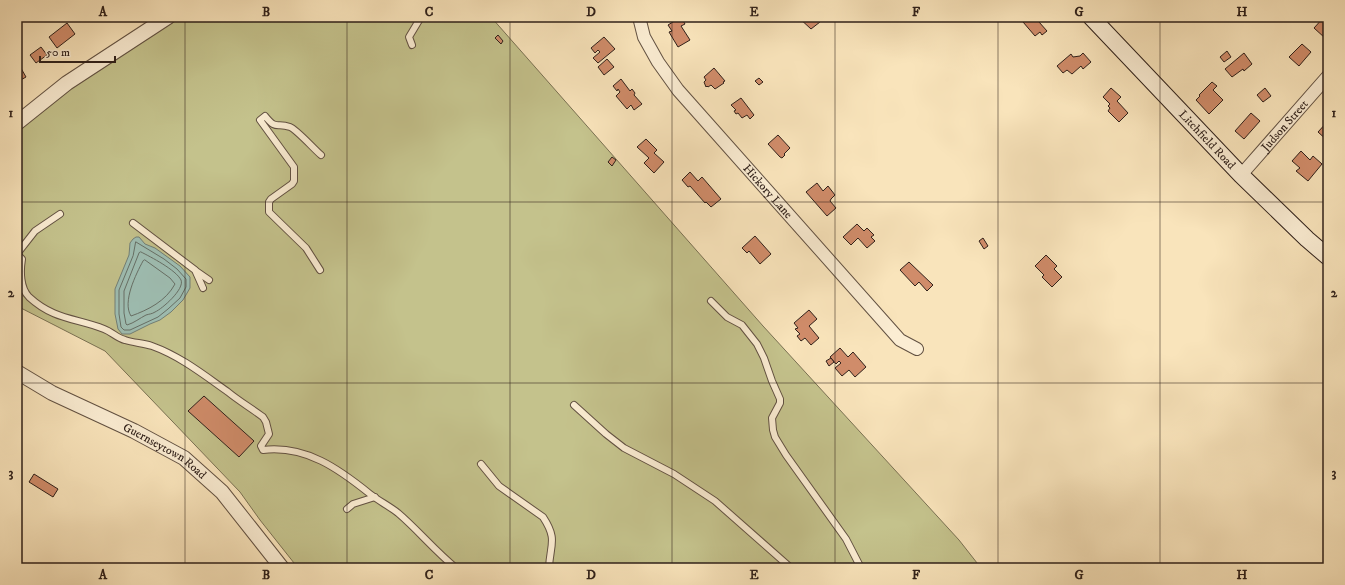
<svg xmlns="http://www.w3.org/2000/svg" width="1345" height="585" font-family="'IM FELL DW Pica',serif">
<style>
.green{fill:#c4c28c;stroke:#7a7153}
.water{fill:#9ebeb3;stroke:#727f76}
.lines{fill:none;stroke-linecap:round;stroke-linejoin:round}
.shore{stroke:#666f66;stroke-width:1}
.building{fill:#d08c6a;stroke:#2f201a}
.service-casing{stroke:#625142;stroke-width:8}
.minor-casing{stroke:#625142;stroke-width:14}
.tertiary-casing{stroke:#625142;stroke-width:16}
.secondary-casing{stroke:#2f201a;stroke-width:18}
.service{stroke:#fbedd3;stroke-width:6}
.minor{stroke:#fbedd3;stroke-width:12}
.tertiary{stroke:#fbedd3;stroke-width:14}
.secondary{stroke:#fbedd3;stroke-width:16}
.grid{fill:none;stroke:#2f201a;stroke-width:1;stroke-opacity:0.55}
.labels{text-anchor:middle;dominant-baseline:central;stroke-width:3;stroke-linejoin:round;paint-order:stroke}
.street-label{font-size:12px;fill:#2f201a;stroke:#fbedd3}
.neatline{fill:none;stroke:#2f201a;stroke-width:1.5}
.grid-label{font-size:13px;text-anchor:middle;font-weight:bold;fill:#2f201a}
</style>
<rect width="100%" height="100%" fill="#f9e4bb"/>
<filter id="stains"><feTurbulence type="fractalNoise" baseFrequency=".005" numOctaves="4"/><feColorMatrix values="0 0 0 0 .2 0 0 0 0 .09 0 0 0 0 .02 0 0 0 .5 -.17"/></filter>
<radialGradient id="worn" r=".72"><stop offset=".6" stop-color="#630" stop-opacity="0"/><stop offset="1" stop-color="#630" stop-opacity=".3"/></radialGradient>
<!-- green -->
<path class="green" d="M176,17H491L763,326L959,540L981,568H298L260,520L240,492L105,351L17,306V126L81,76Z"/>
<!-- water -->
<path class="water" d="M136,237H139L145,244L155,248L180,266L190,277V288L183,300L171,312L160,320L150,324L130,334H122L118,329L115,314V289L129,255L130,243L133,239Z"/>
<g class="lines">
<!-- shore -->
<g class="shore">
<path d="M136,242L164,259L177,269L186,279V287L180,298L168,309L158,317L130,330H124L121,327L119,314V290L133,256Z"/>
<path d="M141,252C151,257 176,270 181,280C185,289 162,309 155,312C152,314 149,314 146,315C140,318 134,323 127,325L126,324L124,313V291L139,253Z"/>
<path d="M145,260L170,278L175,284C166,301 148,310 131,316C122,302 136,274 143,261Z"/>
</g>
</g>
<!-- building -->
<g class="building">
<path d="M576,17H587L578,21Z"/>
<path d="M681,17L685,24L681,26L690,40L678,47L669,32L672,31L668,25Z"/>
<path d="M798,17H816L820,22L811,29Z"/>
<path d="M1029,17H1034L1036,20L1039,17L1042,20L1039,22L1047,31L1042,35L1040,32L1035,36L1023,22Z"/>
<path d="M1324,17H1328V34L1325,38L1314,28Z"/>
<path d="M67,23L75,34L57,48L49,37Z"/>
<path d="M498,35L503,41L501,44L495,38Z"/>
<path d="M604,37L615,49L598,63L593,58L600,52L598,50L595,53L591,48Z"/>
<path d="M1302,44L1311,52L1299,66L1289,57Z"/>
<path d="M41,47L47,55L36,63L30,55Z"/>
<path d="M1227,51L1231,57L1224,62L1220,57Z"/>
<path d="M1083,53L1091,62L1083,69L1081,66L1072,74L1067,70L1063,73L1057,66L1071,54L1073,57L1080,56Z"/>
<path d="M1244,53L1252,64L1244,71L1243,69L1232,77L1225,69Z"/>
<path d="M607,59L614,67L604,75L598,67Z"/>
<path d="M18,63L26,77L19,81L17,78V64Z"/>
<path d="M714,68L725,81L723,82L724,83L715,89L711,85L708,87L707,86L706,87L704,82L706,80L704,77Z"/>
<path d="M759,78L763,82L759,85L755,81Z"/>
<path d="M621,79L630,91L632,89L635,93L634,95L642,104L634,110L631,105L627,109L616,96L620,92L618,89L617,91L613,86Z"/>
<path d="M1212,82L1217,86L1213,90L1223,100L1209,114L1196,100L1200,96L1199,95Z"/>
<path d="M1111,88L1121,97L1117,101L1128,113L1119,122L1108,111L1110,108L1108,106L1110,104L1103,97Z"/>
<path d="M1265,88L1271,96L1263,102L1257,95Z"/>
<path d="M741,98L754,115L750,119L747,115L742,118L738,113L736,114L734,111L736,110L731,105Z"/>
<path d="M1251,113L1260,121L1244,139L1235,131Z"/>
<path d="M1328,121V141L1318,132Z"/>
<path d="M778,135L790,148L784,154L785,155L782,158L780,157L768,144Z"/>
<path d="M646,139L657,150L654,153L664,162L654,173L644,163L649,158L637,147Z"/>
<path d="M1301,151L1310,160L1313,156L1322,164L1308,181L1296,171L1300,168L1292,161Z"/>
<path d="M612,157L616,160L612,166L608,162Z"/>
<path d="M690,172L698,181L702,177L721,199L711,207L706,202L705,203L690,186L688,187L682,180Z"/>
<path d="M817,183L823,191L828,186L835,195L831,199L830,201L836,208L827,216L806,192Z"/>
<path d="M857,224L864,231L867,228L874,235L871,237L875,241L867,248L858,238L851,245L843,237Z"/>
<path d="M755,236L771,254L760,264L749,251L747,253L742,248Z"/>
<path d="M983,238L988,246L984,249L979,241Z"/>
<path d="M1046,255L1057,266L1054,269L1062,277L1052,287L1042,277L1044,275L1035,266Z"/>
<path d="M909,262L933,285L927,291L919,282L915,286L900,270Z"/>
<path d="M809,310L817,319L809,326L819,338L811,345L805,338L801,341L797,336L800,334L795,329L798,328L794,323Z"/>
<path d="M840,348L848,357L853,352L866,367L855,377L849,370L842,376L835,368L841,363L839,361L836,364L830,357Z"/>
<path d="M831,358L834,362L829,366L826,361Z"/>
<path d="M204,396L254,441L239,457L188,411Z"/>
<path d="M34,474L58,489L53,497L29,482Z"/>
</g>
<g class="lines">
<!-- service casing -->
<g class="service-casing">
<g id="service">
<path d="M412,45L409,37L421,17"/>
<path d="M60,214L35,231L17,254L22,259C20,271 20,288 29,297C54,320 76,318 104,329C112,332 117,338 125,340C134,343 143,343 152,346C180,356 204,375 228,392C239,401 251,408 263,417L266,422L269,434L261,446L263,450C306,445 339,469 370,494C379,501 389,506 398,513C418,530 435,551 456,568"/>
<path d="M133,223L195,270L203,288"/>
<path d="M320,270L306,248L269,212V202L271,199L292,184L294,181V167L260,120L265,116C277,131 276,122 290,127C296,129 314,149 321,155"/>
<path d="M196,271L209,280"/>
<path d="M711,301L727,317L742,325L757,344L764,358L772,381L780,399V403L772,418L773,430L775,437L786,455L846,539L861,568"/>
<path d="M574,405L606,434L624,448L674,474L715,501L791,568"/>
<path d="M481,464L499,486L543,517C558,540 550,544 549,568"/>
<path d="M347,509L353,504L375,497"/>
</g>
</g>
<!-- minor casing -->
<g class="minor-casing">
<g id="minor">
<path id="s1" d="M639,17L644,37L658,62L678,90L900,340L917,349"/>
<path id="s2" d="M1241,175L1328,76"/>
</g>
</g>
<!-- tertiary casing -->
<g class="tertiary-casing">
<g id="tertiary">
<path d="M17,123L67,83L168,17"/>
<path id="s3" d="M17,372L52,393L134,431L184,458L222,492L282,568"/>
</g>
</g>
<!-- secondary casing -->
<g class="secondary-casing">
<g id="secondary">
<path id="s4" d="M1091,17L1241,175L1307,239L1328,257"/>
</g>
</g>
<!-- service -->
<use href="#service" class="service"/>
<!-- minor -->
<use href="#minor" class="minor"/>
<!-- tertiary -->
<use href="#tertiary" class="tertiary"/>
<!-- secondary -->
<use href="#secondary" class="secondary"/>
</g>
<!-- grid -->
<path class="grid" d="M185,17V568M347,17V568M510,17V568M672,17V568M835,17V568M998,17V568M1160,17V568M17,202H1328M17,383H1328"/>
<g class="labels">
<!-- street labels -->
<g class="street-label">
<text stroke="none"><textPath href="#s2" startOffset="66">Judson Street</textPath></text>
<text stroke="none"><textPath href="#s4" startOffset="169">Litchfield Road</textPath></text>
<text stroke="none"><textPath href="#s1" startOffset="219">Hickory Lane</textPath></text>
<text stroke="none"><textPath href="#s3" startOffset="168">Guernseytown Road</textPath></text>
</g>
</g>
<!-- margin -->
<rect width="1345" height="585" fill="none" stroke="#f9e4bb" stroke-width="44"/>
<!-- scale -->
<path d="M40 56v6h75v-6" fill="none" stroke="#2f201a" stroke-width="2"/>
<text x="46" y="56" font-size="12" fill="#2f201a" stroke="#fbedd3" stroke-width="3" paint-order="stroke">50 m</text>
<rect x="22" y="22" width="1301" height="541" class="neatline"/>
<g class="grid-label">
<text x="103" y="16">A</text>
<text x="266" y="16">B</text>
<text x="429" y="16">C</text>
<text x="591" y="16">D</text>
<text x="754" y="16">E</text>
<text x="916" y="16">F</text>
<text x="1079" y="16">G</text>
<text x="1242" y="16">H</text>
<text x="11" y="117">1</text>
<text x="1334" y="117">1</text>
<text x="11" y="297">2</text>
<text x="1334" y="297">2</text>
<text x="11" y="477">3</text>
<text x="1334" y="477">3</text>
<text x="103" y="579">A</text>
<text x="266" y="579">B</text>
<text x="429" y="579">C</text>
<text x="591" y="579">D</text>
<text x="754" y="579">E</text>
<text x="916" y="579">F</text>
<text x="1079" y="579">G</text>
<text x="1242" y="579">H</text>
</g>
<rect width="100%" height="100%" filter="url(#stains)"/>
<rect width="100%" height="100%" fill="url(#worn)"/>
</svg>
